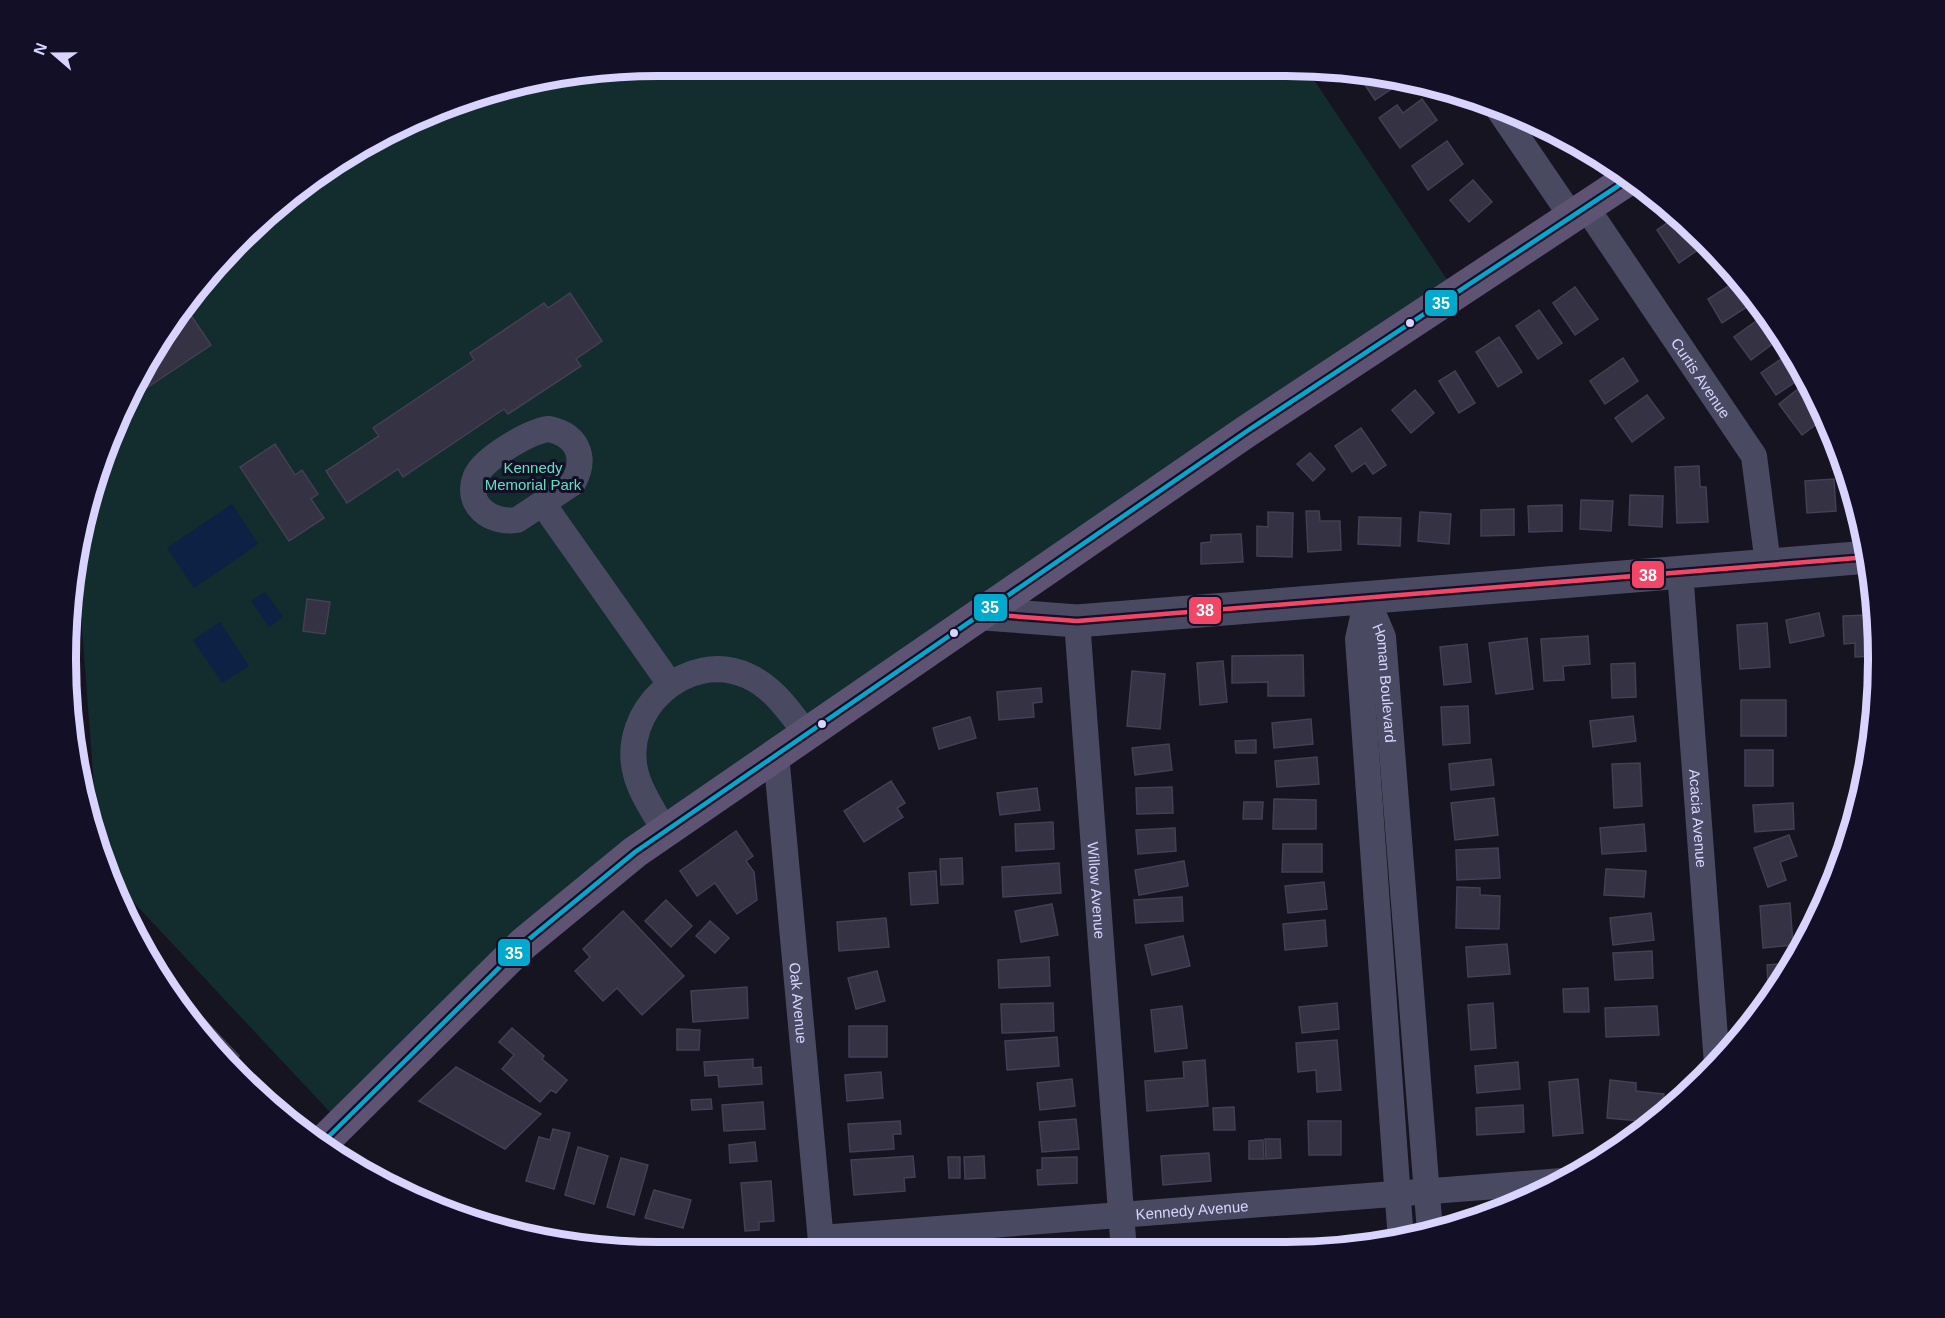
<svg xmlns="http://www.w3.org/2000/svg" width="1945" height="1318" font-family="Arial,sans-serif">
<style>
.green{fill:#132c2d}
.water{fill:#0d2144}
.building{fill:#343243;stroke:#433f54;stroke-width:1.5}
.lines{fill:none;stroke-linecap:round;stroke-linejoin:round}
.minor{stroke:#4a4962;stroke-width:26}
.tertiary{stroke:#4a4962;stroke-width:33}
.primary{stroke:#5e5373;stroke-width:33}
.bus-1-casing{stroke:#130f26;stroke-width:9}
.bus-2-casing{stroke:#130f26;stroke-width:9}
.bus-1{stroke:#00a9ce;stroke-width:4.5}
.bus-2{stroke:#f34667;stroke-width:4.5}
.bus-dot{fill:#d9d4ff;stroke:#130f26;stroke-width:2}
.labels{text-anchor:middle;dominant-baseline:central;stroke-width:6;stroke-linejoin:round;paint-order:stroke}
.street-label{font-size:15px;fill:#d9d4ff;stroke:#130f26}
.park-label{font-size:15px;fill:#5fe0c0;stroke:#130f26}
.rim{fill:none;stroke:#d9d4ff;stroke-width:8}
.line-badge{stroke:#130f26;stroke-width:2}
.badge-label{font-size:16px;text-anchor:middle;font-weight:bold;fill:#fff}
</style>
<rect width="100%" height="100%" fill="#161421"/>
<!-- green -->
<path class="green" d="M1286,66L1306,68L1456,293L635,852L341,1124L110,877L99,852L77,562L86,506L111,432L189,298L240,239L329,166L469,97L581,71Z"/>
<!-- water -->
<g class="water">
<path d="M232,504L258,544L194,588L167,548Z"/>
<path d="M265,592L283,617L269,627L251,601Z"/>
<path d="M220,622L249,666L222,683L193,640Z"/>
</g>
<!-- building -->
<g class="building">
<path d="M1368,74L1401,77L1405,80L1375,100L1361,79Z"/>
<path d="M1422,99L1437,120L1400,148L1379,118L1397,105L1403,113Z"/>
<path d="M1447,141L1463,164L1428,190L1412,166Z"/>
<path d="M1473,180L1492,202L1469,222L1450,200Z"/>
<path d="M1677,216L1686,224L1702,247L1679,263L1657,230Z"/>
<path d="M1738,280L1756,301L1722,323L1708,299Z"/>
<path d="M1575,287L1598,319L1575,335L1553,303Z"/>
<path d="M570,293L602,341L576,359L581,366L508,414L504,409L403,477L398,469L347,503L326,471L379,436L373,428L474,360L470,353L544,303L548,308Z"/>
<path d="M184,305L211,345L130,399Z"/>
<path d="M1539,310L1562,343L1538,359L1516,326Z"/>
<path d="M1766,314L1783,336L1751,360L1734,337Z"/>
<path d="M1499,337L1522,372L1498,387L1476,352Z"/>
<path d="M1791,352L1804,376L1776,395L1761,373Z"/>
<path d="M1623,358L1638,381L1605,404L1590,381Z"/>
<path d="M1455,371L1475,403L1459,413L1439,381Z"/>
<path d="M1798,389L1805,398L1813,393L1826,417L1802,435L1779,404Z"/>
<path d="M1415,390L1434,413L1411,433L1392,410Z"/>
<path d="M1647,395L1664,418L1632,442L1615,418Z"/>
<path d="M1361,428L1386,465L1373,474L1365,463L1352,472L1335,446Z"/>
<path d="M275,444L295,475L302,470L318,494L311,499L324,518L289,541L240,467Z"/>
<path d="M1310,453L1325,469L1313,481L1297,464Z"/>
<path d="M1699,466L1700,487H1706L1708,522L1677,523L1675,467Z"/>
<path d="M1834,479L1836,511L1807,513L1805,481Z"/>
<path d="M1630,495L1663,496L1662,527L1629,525Z"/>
<path d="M1581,500L1613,501L1611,531L1580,529Z"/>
<path d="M1562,505V531L1529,532L1528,506Z"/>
<path d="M1514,509V535L1481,536V510Z"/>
<path d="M1306,511H1319L1320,521H1340L1341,550L1308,552Z"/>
<path d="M1268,512L1293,513L1292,557L1257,556V526L1268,527Z"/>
<path d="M1420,512L1451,514L1449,544L1418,541Z"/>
<path d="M1359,517L1401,518L1400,546L1358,544Z"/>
<path d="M1241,534L1243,562L1201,564V543L1211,542V535Z"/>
<path d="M307,599L330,602L325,634L303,631Z"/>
<path d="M1865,608H1874L1879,656L1855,657V643L1844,644L1843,616L1865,615Z"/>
<path d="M1819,613L1824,636L1790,643L1786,620Z"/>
<path d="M1767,623L1770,667L1740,669L1737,625Z"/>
<path d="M1588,636L1590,664L1563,666L1564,680L1544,681L1541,639Z"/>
<path d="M1527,638L1533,689L1496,694L1489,643Z"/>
<path d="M1467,644L1471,682L1444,685L1440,647Z"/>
<path d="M1303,655L1304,696H1268V682L1232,683V656Z"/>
<path d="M1223,661L1227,702L1200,705L1197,663Z"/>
<path d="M1635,663L1636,697L1612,698L1611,664Z"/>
<path d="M1132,671L1165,674L1160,729L1127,726Z"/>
<path d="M1041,688L1042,702L1033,703L1034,717L999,720L997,692Z"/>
<rect x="1741" y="700" width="45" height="36"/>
<path d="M1468,706L1470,743L1443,745L1441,707Z"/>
<path d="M1633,716L1636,741L1593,747L1590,721Z"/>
<path d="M970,717L976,738L939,749L933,728Z"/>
<path d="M1311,719L1313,744L1274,748L1272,723Z"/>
<path d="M1256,740V753H1236L1235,741Z"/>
<path d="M1169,744L1172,770L1135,775L1132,748Z"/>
<rect x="1745" y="750" width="28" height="36"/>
<path d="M1317,757L1319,784L1277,787L1275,761Z"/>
<path d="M1491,759L1494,785L1451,790L1449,764Z"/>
<path d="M1640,763L1642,806L1614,808L1612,764Z"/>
<path d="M891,781L905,803L897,808L903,817L864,842L844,811Z"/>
<path d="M1172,787L1173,813L1137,814L1136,788Z"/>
<path d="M1037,788L1040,810L1000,815L997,793Z"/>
<path d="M1494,798L1498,835L1455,840L1451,803Z"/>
<path d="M1274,799L1316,800V829H1273Z"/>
<path d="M1244,802H1263L1262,819H1243Z"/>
<path d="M1793,803L1794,829L1755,832L1753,805Z"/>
<path d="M1053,822L1054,849L1016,851L1015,824Z"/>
<path d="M1644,824L1646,851L1602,854L1600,828Z"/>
<path d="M1175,828L1176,851L1138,854L1136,830Z"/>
<path d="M736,831L753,856L746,861L754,872L757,900L737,914L715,883L697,896L680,871Z"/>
<path d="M1789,835L1797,856L1780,862L1786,880L1768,887L1754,848Z"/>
<path d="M1283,844H1322V872H1282Z"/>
<path d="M1498,848L1500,878L1457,880L1456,850Z"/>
<path d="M962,858L963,884L941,885L940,859Z"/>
<path d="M1184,861L1188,886L1139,895L1135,870Z"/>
<path d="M1059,863L1061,893L1003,897L1002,867Z"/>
<path d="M1606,869L1646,871L1644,897L1604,895Z"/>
<path d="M936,871L938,903L911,905L909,873Z"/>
<path d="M1324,882L1327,909L1288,913L1285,886Z"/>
<path d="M1457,887L1480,888V895L1500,896L1499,929L1456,928Z"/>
<path d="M1182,897L1183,921L1136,923L1134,900Z"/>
<path d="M666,900L692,926L671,947L645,921Z"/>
<path d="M1790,903L1793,945L1763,948L1760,906Z"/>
<path d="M1052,904L1058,935L1021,942L1015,911Z"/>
<path d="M623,911L684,976L642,1015L617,988L603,1001L575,971L590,957L583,949Z"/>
<path d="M1651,913L1654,940L1613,945L1610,918Z"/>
<path d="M886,918L889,947L839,951L837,922Z"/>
<path d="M1325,920L1327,946L1285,950L1283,924Z"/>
<path d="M710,921L729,938L715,953L696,936Z"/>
<path d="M1183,936L1190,966L1152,975L1145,945Z"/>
<path d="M1507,944L1510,974L1468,977L1466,947Z"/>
<path d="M1652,951L1653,978L1615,980L1613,953Z"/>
<path d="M1049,957L1050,986L999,988L998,960Z"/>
<path d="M1793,963L1779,988L1769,1001L1767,965Z"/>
<path d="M152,964L239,1056L229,1065Z"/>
<path d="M877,971L885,1001L856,1009L848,978Z"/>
<path d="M747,987L748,1018L693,1022L691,991Z"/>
<path d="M1588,988L1589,1012H1564L1563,989Z"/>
<path d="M1053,1003L1054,1031L1002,1033L1001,1004Z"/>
<path d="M1337,1003L1339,1029L1302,1033L1299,1007Z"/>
<path d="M1493,1003L1496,1048L1471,1050L1468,1005Z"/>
<path d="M1182,1006L1187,1048L1155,1052L1151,1010Z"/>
<path d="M1657,1006L1659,1035L1606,1037L1605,1008Z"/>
<rect x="849" y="1026" width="38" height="31"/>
<path d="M512,1028L544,1056L542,1059L567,1080L556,1093L551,1090L540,1102L502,1069L514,1055L499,1042Z"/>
<path d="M677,1029L700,1030L699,1050H677Z"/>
<path d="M1057,1037L1059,1066L1007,1070L1005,1041Z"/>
<path d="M1337,1040L1341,1090L1317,1092L1316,1070L1298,1072L1296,1043Z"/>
<path d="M753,1059V1068L761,1067L762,1084L719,1087L718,1075L705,1076L704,1062Z"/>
<path d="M1205,1060L1208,1106L1147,1111L1145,1081L1184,1078L1183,1062Z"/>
<path d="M1518,1062L1520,1089L1477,1093L1475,1066Z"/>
<path d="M456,1067L541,1114L505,1149L419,1101Z"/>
<path d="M881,1072L883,1098L847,1101L845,1075Z"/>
<path d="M1072,1079L1075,1106L1040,1110L1037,1083Z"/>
<path d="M1578,1079L1583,1133L1553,1136L1549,1082Z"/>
<path d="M1610,1080L1636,1083V1091L1664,1094L1662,1113L1652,1122L1607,1118Z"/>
<path d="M711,1099L712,1109L692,1110L691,1100Z"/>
<path d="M763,1102L765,1129L724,1131L722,1105Z"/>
<path d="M1523,1105L1524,1132L1477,1135L1476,1108Z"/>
<path d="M1234,1107L1235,1130H1214L1213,1108Z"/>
<path d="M1076,1119L1079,1149L1042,1152L1039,1122Z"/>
<path d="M900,1121L901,1134H893L894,1149L850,1152L848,1124Z"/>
<path d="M1308,1121H1341V1155H1309Z"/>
<path d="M553,1129L570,1133L554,1189L526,1181L539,1137L550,1140Z"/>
<path d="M1265,1139H1280L1281,1158L1266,1159Z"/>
<path d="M1263,1140L1264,1159H1249V1141Z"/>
<path d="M755,1142L757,1161L730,1163L729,1145Z"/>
<path d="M578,1147L608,1156L594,1204L565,1195Z"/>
<path d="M1209,1153L1211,1181L1163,1185L1161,1156Z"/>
<path d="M913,1156L915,1177L904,1178L905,1191L854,1195L851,1160Z"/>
<path d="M984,1156L985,1178L965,1179L964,1157Z"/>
<path d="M948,1157H960V1178H949Z"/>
<path d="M1077,1157V1183L1038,1185L1037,1170H1042V1158Z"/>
<path d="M621,1158L648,1165L634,1215L607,1207Z"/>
<path d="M771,1181L774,1221L759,1222V1230L745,1231L741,1183Z"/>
<path d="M654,1190L691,1200L683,1228L645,1218Z"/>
</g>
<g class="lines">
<!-- minor -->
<g class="minor">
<path d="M1499,110L1572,217"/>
<path id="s1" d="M1586,207L1754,456L1768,564"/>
<path d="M549,429C578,435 587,458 573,483L517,520C491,524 464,505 476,476C484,458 530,431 549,429Z"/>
<path d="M543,504L670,684"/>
<path id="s2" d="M1680,571L1717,1064"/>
<path d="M1367,599L1358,639L1401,1241"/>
<path id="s3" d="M1367,599L1383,637L1430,1232"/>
<path id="s4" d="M1077,621L1124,1252"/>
<path id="s5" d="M776,754L822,1252"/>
<path d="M665,831C655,813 641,794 636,774C619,711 687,648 748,676C774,688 789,711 806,733"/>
<path id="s6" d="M821,1238L1562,1181"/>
</g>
<!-- tertiary -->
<path class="tertiary" d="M984,614L1077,621L1869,557"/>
<!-- primary -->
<path class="primary" d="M321,1144L523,944L635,852L1247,431L1630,178"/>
<!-- bus-1 casing -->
<g class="bus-1-casing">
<path id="bus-1" d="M321,1144L523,944L635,852L1247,431L1630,178"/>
</g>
<!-- bus-2 casing -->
<g class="bus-2-casing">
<path id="bus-2" d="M984,614L1077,621L1869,557"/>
</g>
<!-- bus-1 -->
<use href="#bus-1" class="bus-1"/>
<!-- bus-2 -->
<use href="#bus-2" class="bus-2"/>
</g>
<!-- markers -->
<g class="bus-dot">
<circle cx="1410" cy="323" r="5"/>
<circle cx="954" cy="633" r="5"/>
<circle cx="822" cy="724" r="5"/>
</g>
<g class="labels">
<!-- street labels -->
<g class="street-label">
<text stroke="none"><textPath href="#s1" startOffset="206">Curtis Avenue</textPath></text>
<text stroke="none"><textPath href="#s3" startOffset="87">Homan Boulevard</textPath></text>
<text stroke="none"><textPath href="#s2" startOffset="248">Acacia Avenue</textPath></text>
<text stroke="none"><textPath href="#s4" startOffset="270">Willow Avenue</textPath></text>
<text stroke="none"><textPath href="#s5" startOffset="250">Oak Avenue</textPath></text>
<text stroke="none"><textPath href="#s6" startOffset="372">Kennedy Avenue</textPath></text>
</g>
<!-- park labels -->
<g class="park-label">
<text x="533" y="467">Kennedy<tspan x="533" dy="17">Memorial Park</tspan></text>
</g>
</g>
<!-- crop -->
<path d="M0 0H1945V1318H0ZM658 76H1286A582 582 0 0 1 1868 658V660A582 582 0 0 1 1286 1242H658A582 582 0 0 1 76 660V658A582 582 0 0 1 658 76Z" fill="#130f26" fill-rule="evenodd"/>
<path class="rim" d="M658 76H1286A582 582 0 0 1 1868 658V660A582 582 0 0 1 1286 1242H658A582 582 0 0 1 76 660V658A582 582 0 0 1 658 76Z"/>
<g class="line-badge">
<rect x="1424" y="289" width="34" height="28" rx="6" fill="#00a9ce"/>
<rect x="1631" y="560" width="34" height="29" rx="6" fill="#f34667"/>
<rect x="973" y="593" width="35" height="29" rx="6" fill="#00a9ce"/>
<rect x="1188" y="596" width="34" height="29" rx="6" fill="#f34667"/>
<rect x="497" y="938" width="34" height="29" rx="6" fill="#00a9ce"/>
</g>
<g class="badge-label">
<text x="1441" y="309">35</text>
<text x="1648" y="581">38</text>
<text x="990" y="613">35</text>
<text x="1205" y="616">38</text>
<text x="514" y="959">35</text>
</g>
<!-- north arrow -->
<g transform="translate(54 54) rotate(290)" stroke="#130f26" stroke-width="4.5" paint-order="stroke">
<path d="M0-4.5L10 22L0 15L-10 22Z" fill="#d9d4ff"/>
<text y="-9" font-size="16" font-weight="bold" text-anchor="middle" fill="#d9d4ff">N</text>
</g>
</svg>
